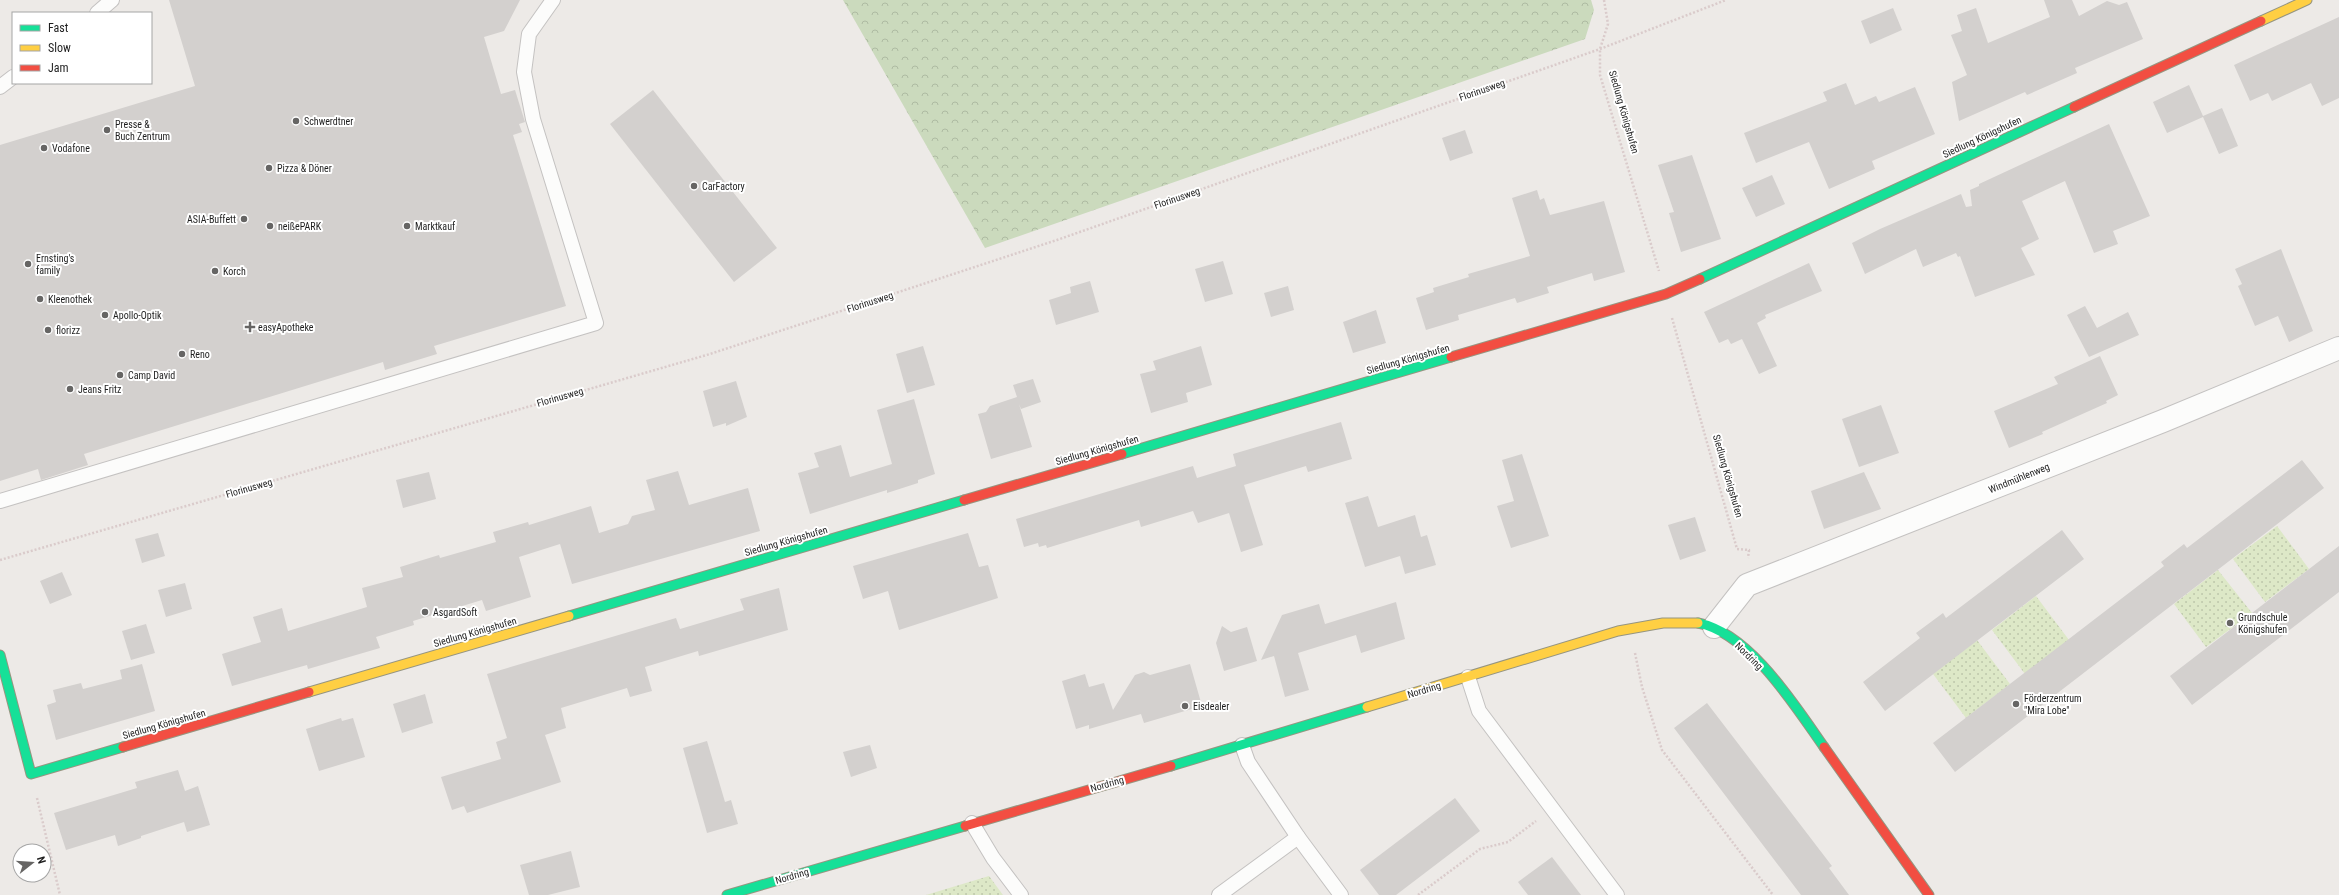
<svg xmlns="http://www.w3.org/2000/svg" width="2339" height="895" font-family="'Roboto Condensed',sans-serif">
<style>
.grass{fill:url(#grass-dots)}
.forest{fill:url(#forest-crowns)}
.building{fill:#d3d0ce}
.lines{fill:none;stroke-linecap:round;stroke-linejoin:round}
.lane-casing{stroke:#c4c2c1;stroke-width:16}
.street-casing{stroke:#c4c2c1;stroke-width:24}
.fast-casing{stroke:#969580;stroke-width:11}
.slow-casing{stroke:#969580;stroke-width:11}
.jam-casing{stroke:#969580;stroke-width:11}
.path{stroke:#dacbcb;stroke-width:2.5;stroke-dasharray:2 2;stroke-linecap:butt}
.lane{stroke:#fcfcfb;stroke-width:14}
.street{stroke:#fcfcfb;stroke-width:22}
.fast{stroke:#16e098;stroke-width:9}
.slow{stroke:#ffcf43;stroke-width:9}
.jam{stroke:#f24e42;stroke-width:9}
.poi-dot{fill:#666564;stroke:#fff;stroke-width:1.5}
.labels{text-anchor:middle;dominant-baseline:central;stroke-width:4;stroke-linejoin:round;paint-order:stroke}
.street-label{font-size:10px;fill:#1e1e1e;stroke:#fff}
.poi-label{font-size:10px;fill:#1e1e1e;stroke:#fff;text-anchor:start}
</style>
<defs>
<pattern id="grass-dots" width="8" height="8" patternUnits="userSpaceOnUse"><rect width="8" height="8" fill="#dde8c7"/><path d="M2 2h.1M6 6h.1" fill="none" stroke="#bdc7aa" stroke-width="1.8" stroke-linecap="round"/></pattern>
<pattern id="forest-crowns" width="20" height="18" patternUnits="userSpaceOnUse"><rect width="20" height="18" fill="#cbdabd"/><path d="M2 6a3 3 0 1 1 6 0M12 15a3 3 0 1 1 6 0" fill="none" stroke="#aebba2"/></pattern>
</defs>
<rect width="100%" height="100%" fill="#edeae7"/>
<!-- grass -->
<g class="grass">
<path d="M2277,526L2309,569L2265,602L2233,559Z"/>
<path d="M2218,570L2252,613L2206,647L2174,604Z"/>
<path d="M2036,596L2069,640L2025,674L1992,630Z"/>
<path d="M1977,640L2010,684L1966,718L1933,674Z"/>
<path d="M989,876L1003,895H926Z"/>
</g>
<!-- forest -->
<path class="forest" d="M843,0H1591L1594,10L1585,39L985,248Z"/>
<!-- building -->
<g class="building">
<path d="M169,0H520L504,31L484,37L501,94L515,90L525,122L519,124L522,132L513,135L566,306L434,346L437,354L385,370L383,362L84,454L88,465L41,480L38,469L0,481V145L195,86Z"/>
<path d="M2044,0H2072L2079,16L2107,1L2119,5L2127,2L2143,39L2075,68L2077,73L2027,95L2025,92L1959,121L1952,82L1967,75L1951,35L1962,31L1957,15L1976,8L1988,43L2050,17Z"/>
<path d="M1893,8L1902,30L1870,44L1861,21Z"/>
<path d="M2339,17V98L2322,106L2311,83L2272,101L2268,93L2250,101L2234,65Z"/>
<path d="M1846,83L1855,105L1876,96L1879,102L1915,87L1935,134L1872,161L1875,169L1829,189L1809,142L1756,163L1744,133L1827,101L1823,92Z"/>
<path d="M2189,85L2203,116L2222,108L2238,146L2219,154L2203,117L2167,133L2153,102Z"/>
<path d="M653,90L777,248L734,282L610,124Z"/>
<path d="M2109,124L2150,216L2113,231L2118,244L2094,253L2065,181L2022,201L2039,239L2021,248L2035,275L1975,297L1960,256L1958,257L1956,253L1923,267L1916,249L1865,274L1852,243L1880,229L1961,194L1966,207L1972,206L1970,190L1979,186V184Z"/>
<path d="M1465,130L1473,153L1450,161L1442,138Z"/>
<path d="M1692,155L1721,239L1681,252L1669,213L1674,212L1658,165Z"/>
<path d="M1772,175L1785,204L1756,217L1742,188Z"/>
<path d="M1537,190L1540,200L1544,198L1550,215L1604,201L1625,272L1594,281L1592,273L1547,287L1549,293L1517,303L1515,298L1458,315L1459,320L1426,330L1416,298L1434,292L1433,288L1469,277L1468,274L1530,256L1512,198Z"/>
<path d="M2281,249L2313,331L2289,342L2278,316L2255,326L2238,286L2242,284L2235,269Z"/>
<path d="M1223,261L1233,294L1205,302L1195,269Z"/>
<path d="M1809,263L1822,291L1765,315L1766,318L1757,323L1777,366L1759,374L1742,339L1731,344L1728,339L1719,343L1704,312Z"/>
<path d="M1090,281L1099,312L1056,325L1049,300L1071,293L1070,287Z"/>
<path d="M1288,286L1294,310L1271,317L1264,293Z"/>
<path d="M2085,306L2097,328L2128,312L2139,335L2089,357L2067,315Z"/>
<path d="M1376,310L1386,343L1353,353L1343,322Z"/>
<path d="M923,346L935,385L907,393L896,354Z"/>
<path d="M1201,346L1212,385L1186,393L1188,402L1151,413L1140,374L1156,370L1153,361Z"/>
<path d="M2100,356L2118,395L2106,401L2107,403L2042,432L2043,434L2009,448L1994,411L2058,384L2054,377Z"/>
<path d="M1033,379L1041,402L1021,409L1019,404L1032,447L991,459L978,414L986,412L990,406L1017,397L1013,385Z"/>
<path d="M736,381L747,417L726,426V423L713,427L703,391Z"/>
<path d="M914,399L935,474L918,480V483L887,493V490L810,514L798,473L819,467L814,453L841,445L850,477L892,464L877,410Z"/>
<path d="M1881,405L1899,453L1859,467L1842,419Z"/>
<path d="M1341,422L1352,459L1308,472L1306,466L1244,485L1263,545L1241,552L1229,513L1198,523L1193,511L1141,527L1139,520L1047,548L1046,545L1039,547L1038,543L1024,547L1016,519L1193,466L1197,478L1236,466L1233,454Z"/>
<path d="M1522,454L1549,536L1511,548L1497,506L1514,501L1502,460Z"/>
<path d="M2302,460L2324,488L1955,772L1933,743L2164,566L2161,562L2184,544L2187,548Z"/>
<path d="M678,471L689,505L748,488L760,531L572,584L560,544L519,557L531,597L486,611L482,600L413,621L414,625L376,637L380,648L308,669L307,665L232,686L222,654L261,642L253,617L282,608L288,631L367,607L362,588L403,577L400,567L439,555L440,558L496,542L493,532L528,522L529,525L591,506L599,533L628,524L632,516L655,510L646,480Z"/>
<path d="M429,472L436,499L403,508L396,480Z"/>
<path d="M1864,472L1881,509L1824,529L1811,491Z"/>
<path d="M1368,496L1378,527L1415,515L1421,537L1427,535L1436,565L1405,574L1400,556L1365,567L1345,503Z"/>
<path d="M1695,517L1706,551L1680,560L1668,525Z"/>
<path d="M2062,530L2084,559L1885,711L1863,682L1920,638L1916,633L1943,613L1946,618Z"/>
<path d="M158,533L165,556L142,563L135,539Z"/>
<path d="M968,533L979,567L988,565L998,598L899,630L888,591L863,599L853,566Z"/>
<path d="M2339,546V592L2192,705L2170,676Z"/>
<path d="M62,572L72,595L50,604L40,581Z"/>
<path d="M185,583L192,609L166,617L158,590Z"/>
<path d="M779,588L788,630L699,656L698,651L645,667L652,691L630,697L627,688L561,708L566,728L545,735L561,782L467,813L464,806L452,810L441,777L501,759L496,742L507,738L487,674L676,618L680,629L744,610L740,599Z"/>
<path d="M1396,602L1405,639L1361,653L1356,635L1298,653L1309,690L1285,697L1274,656L1261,660L1282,615L1319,604L1325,624Z"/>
<path d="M146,624L155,653L131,660L122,631Z"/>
<path d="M1222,626L1231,632L1247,627L1257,661L1224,671L1216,643Z"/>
<path d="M142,664L155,711L56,740L47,705L56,702L53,690L81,683L83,689L122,679L120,670Z"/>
<path d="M1190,664L1202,706L1144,723L1141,714L1089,729V725L1076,729L1062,681L1085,674L1089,687L1104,683L1113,710L1135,675L1144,672L1150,675Z"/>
<path d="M425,694L433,723L402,733L393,704Z"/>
<path d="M1707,703L1832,866L1829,868L1849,895H1801L1674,728Z"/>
<path d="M341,718L342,721L353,718L365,757L319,771L306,729Z"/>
<path d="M707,741L725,802L731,800L738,824L707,833L683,748Z"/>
<path d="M870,745L877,768L851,777L843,752Z"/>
<path d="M178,770L185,791L198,786L210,825L187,832L184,822L141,836V838L118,846L115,835L66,850L54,813L137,788L135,782Z"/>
<path d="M1455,798L1480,831L1396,895H1379L1360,870Z"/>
<path d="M571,851L580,887L548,895H529L520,865Z"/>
<path d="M1552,857L1581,895H1528L1518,882Z"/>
</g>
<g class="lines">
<!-- lane casing -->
<g class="lane-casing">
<g id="lane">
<path d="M97,13L112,0"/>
<path d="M0,87L13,77"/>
<path d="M0,501L596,323L533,119L524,72L529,34L553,0"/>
<path d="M1468,677L1479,711L1617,895"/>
<path d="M1242,745L1248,762L1298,837L1341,895"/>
<path d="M972,823L993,858L1021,895"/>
<path d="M1219,895L1298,837"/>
</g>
</g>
<!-- street casing -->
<g class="street-casing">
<path id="street" d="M1714,627L1747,585L2163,421L2339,348"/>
</g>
<!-- fast casing -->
<g class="fast-casing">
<g id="fast">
<path d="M1700,279L2074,107"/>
<path d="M1122,454L1451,357"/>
<path d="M569,616L964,500"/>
<path d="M1698,623C1750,633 1795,706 1824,747"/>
<path d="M0,655L31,774L123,747"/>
<path d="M1171,766L1367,707"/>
<path d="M727,895L965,826"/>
</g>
</g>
<!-- slow casing -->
<g class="slow-casing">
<g id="slow">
<path d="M2261,21L2307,0"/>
<path d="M309,692L569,616"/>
<path d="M1367,707L1618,631L1663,623H1698"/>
</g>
</g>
<!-- jam casing -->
<g class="jam-casing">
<g id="jam">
<path d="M2074,107L2261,21"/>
<path d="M1451,357L1666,294L1700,279"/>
<path d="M964,500L1122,454"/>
<path d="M123,747L309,692"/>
<path d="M1824,747L1929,895"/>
<path d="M965,826L1171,766"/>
</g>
</g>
<!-- path -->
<g class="path">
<path d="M1604,0L1608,24L1600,49V75L1659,271"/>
<path d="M1672,318L1737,549L1749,550L1748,558"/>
<path d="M0,560L710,354L1057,240L1600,49L1726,0"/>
<path d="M1635,653L1642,687L1662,750L1773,895"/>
<path d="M37,798L60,895"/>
<path d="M1418,895L1480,849L1508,842L1536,821"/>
</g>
<!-- lane -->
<use href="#lane" class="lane"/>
<!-- street -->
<use href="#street" class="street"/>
<!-- fast -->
<use href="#fast" class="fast"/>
<!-- slow -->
<use href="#slow" class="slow"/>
<!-- jam -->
<use href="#jam" class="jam"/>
</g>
<!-- markers -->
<g class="poi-dot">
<circle cx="296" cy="121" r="4"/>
<circle cx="107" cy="130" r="4"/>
<circle cx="44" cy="148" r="4"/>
<circle cx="269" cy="168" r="4"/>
<circle cx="694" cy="186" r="4"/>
<circle cx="244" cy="219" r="4"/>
<circle cx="270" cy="226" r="4"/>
<circle cx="407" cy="226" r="4"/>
<circle cx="28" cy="264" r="4"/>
<circle cx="215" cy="271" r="4"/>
<circle cx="40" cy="299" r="4"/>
<circle cx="105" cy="315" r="4"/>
<path d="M248 321h4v4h4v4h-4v4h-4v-4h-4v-4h4z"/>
<circle cx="48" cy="330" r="4"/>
<circle cx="182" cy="354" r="4"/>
<circle cx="120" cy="375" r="4"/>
<circle cx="70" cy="389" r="4"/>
<circle cx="425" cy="612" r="4"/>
<circle cx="2230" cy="623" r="4"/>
<circle cx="2016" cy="704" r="4"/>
<circle cx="1185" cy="706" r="4"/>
</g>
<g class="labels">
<!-- street labels -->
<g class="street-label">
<text transform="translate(1482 90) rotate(-19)">Florinusweg</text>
<text transform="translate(1624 112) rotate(74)">Siedlung Königshufen</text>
<text transform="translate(1982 137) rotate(-25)">Siedlung Königshufen</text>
<text transform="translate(1177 198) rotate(-19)">Florinusweg</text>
<text transform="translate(870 302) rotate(-18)">Florinusweg</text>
<text transform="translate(1408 359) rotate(-16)">Siedlung Königshufen</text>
<text transform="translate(560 397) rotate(-16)">Florinusweg</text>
<text transform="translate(1097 450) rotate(-16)">Siedlung Königshufen</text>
<text transform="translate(1728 476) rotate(74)">Siedlung Königshufen</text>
<text transform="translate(2019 478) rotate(-22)">Windmühlenweg</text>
<text transform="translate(249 488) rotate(-16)">Florinusweg</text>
<text transform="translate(786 541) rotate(-16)">Siedlung Königshufen</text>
<text transform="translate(475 632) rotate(-16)">Siedlung Königshufen</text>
<text transform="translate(1749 656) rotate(44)">Nordring</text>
<text transform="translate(1424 690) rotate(-17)">Nordring</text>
<text transform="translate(164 724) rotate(-16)">Siedlung Königshufen</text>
<text transform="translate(1107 784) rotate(-16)">Nordring</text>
<text transform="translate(792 876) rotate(-16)">Nordring</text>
</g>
<!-- poi labels -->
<g class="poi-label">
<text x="304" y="121">Schwerdtner</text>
<text x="115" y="124">Presse &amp;<tspan x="115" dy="12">Buch Zentrum</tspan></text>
<text x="52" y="148">Vodafone</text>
<text x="277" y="168">Pizza &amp; Döner</text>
<text x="702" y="186">CarFactory</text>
<text x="236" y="219" text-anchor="end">ASIA-Buffett</text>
<text x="278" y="226">neißePARK</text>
<text x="415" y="226">Marktkauf</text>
<text x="36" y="258">Ernsting's<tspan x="36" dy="12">family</tspan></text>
<text x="223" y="271">Korch</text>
<text x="48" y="299">Kleenothek</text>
<text x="113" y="315">Apollo-Optik</text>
<text x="258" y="327">easyApotheke</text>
<text x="56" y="330">florizz</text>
<text x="190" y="354">Reno</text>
<text x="128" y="375">Camp David</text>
<text x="78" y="389">Jeans Fritz</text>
<text x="433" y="612">AsgardSoft</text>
<text x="2238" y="617">Grundschule<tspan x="2238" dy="12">Königshufen</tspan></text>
<text x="2024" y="698">Förderzentrum<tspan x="2024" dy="12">"Mira Lobe"</tspan></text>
<text x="1193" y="706">Eisdealer</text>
</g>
</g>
<!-- legend -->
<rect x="12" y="12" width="140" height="72" fill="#ffffff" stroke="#a5a5a5"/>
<rect x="20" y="25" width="20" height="6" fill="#16e098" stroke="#a5a5a5"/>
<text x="48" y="32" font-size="12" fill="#1e1e1e">Fast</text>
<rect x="20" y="45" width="20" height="6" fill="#ffcf43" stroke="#a5a5a5"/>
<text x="48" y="52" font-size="12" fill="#1e1e1e">Slow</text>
<rect x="20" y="65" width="20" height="6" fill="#f24e42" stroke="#a5a5a5"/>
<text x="48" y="72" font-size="12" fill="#1e1e1e">Jam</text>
<!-- north arrow -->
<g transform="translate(32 863) rotate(73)"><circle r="19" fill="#ffffff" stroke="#a5a5a5"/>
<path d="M0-3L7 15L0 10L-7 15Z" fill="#666564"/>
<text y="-6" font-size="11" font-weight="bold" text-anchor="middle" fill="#1e1e1e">N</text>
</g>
</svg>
